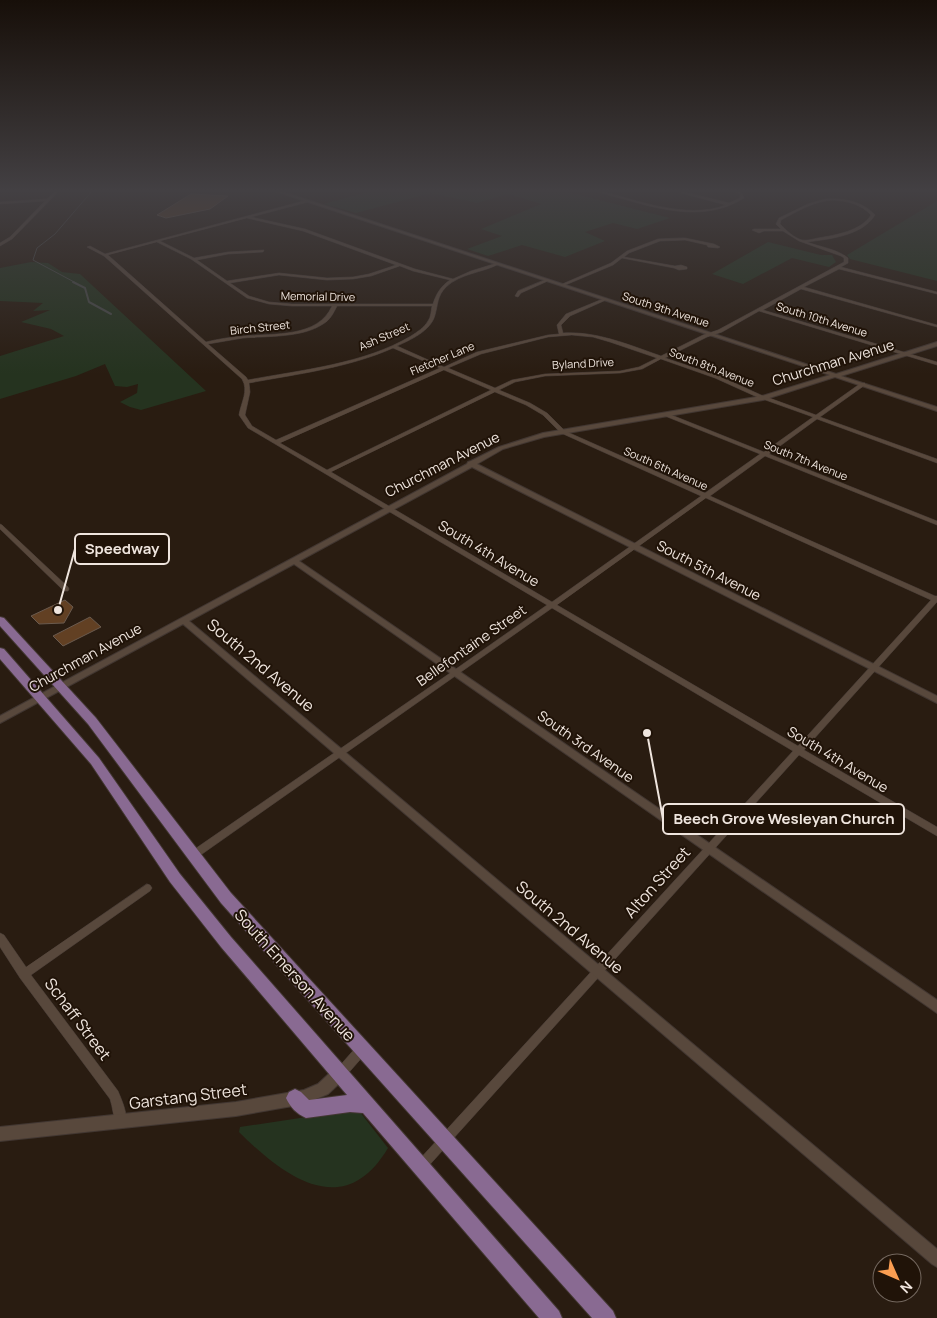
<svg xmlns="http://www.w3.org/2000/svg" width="937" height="1318" font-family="Manrope,sans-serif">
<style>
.green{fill:#25331f}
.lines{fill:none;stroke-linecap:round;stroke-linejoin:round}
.stream-far1{stroke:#484a49;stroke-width:1}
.stream{stroke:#484a49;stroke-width:2}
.building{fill:#624023;stroke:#6a5a4e}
.minor-casing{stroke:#423732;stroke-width:1}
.tertiary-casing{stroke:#423732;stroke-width:2}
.primary-casing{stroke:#423732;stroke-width:2}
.minor{fill:#58483c;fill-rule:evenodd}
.tertiary{fill:#58483c;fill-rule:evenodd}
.primary{fill:#896a92;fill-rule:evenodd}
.labels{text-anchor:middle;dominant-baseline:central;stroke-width:4;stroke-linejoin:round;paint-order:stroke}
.far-street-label{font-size:11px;fill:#efe5de;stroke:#201308}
.street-label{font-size:14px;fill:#efe5de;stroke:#201308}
.near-street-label{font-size:16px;fill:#efe5de;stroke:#201308}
.leader{fill:none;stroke:#efe5de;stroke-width:2}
.callout-dot{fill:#efe5de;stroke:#201308;stroke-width:2}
.callout{fill:#201308;stroke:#efe5de;stroke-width:2}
.callout-label{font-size:15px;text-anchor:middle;font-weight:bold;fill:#efe5de}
</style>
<rect width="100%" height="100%" fill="#291c11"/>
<!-- green -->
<g class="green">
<path d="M375,190H560L670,218L637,229L613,223L585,232L605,241L565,257L522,245L488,256L467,249L502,236L481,229L541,204L508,194L477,203L431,193L356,213L324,204Z"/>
<path d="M937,201V281L850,259L847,255Z"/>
<path d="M768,242L821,255H832L836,262L829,267L792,258L743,284L712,274Z"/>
<path d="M31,262L48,263L62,272L80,274L206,391L141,410L130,407L120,402L137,393L138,384L127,387L115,386L105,364L76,376L0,399V356L64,336L51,329L21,322L50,310L33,311L43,303L0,301V268Z"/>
<path d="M346,1111L360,1112L388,1148C344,1222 284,1177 239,1132L240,1127Z"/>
</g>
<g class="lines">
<!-- stream-far1 -->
<path class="stream-far1" d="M76,283L33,260L37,248L55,234L93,190"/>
<!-- stream -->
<path class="stream" d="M73,282L85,288L89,302L111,314"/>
</g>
<!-- building -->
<g class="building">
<path d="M191,194L228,196L210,209L166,218L157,215Z"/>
<path d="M65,600L73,607L64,623L39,624L31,616Z"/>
<path d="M90,617L101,627L63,646L53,636Z"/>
</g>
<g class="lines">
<!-- minor casing -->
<g class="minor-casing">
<g id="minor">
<path d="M56,190H60L12,239L0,246V243L10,237L45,201L0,204V202L47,199Z"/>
<path d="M593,190H598C636,200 687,220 726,205L681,193V191L729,203L740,198V194L731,190H735L742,193L744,198C708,221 665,211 627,200C616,197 604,194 593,190Z"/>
<path d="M825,199C844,198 862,201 875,215C862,236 829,239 807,242C820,247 837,249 848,258V263L841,267L937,292V294L839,269L804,287L937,325V327L801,289L763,310L937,362V365L759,311L722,332L707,337L665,358L719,376L761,395L816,415L861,383H865V385L820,417L937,459V463L817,419L769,454L937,521V525L765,456L710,496L935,596H937V602L804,750L937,827V836L799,755L425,1170L421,1172L417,1170L415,1166L417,1162L793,751L552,608L195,859L192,860L189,859L187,856L189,853L453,671L547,605L248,428L239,415C241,402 249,391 242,379L104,256L87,247L90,246L105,254L307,200L308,202L251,217L305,229L415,269L453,279L471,271L497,263L499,264C482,273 461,273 446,287C437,296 438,305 435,315C431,331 410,340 397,346L444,367L477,352L548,335L559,334L557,325L566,314L605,298L607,299L606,300L570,316L561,325L563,333C597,331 629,345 661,356L703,335L718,330L844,262V258L841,256L799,241L783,231H764L759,233L752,230L754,229H781L776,224L779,218L808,204ZM833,200C847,201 861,204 871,215C861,231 836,235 818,238C813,239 807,241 802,240C794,238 786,230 780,224L781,220C798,211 814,201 833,200ZM247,218L303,231L396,265L369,274L353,277L327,278L279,273L227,281L197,260L228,254L263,252L264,250L228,252L194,258L160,241ZM157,242L191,259L247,298L269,304L292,306H332C318,338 274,333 244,336C231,337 218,339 206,342L108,255ZM400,266L413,271L450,280C441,286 436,294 433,304H292L269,302L249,296L230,283L279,275L327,280L353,279L371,276ZM337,306H432C431,311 431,317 428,321C424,328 417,332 411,336C364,364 301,370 248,380L246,377L208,344C220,342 231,340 243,338C267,336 302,338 323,324C330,320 333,314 337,306ZM572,335L593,337L610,342L657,358L639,367L620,371L545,374L512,380L495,388L448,368L481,354L548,337ZM393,348L440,368L276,440L252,426L245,415L250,392L249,383C297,374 348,368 393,348ZM661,359L715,378L757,397L813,417L764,452L669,414H665V416L760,454L705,493L565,431L547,413L530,403L499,390L515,382L545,376L620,373L642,369ZM444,370L491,390L327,470L280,443ZM495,392L526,405L543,415L561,433L701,496L552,602L331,472ZM706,498L931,600L798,746L557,605Z"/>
<path d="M685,238L714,244L720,247L718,248L708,247L707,245L685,240L660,241L629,253L624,257L675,266L681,265L687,267V269L679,270L674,268L622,258L613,265L563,286L560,285L611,263L627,251L658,239Z"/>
<path d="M547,279L550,280L521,293L518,297L515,296L518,291Z"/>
<path d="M0,524L2,525L68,587L69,589L68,591H64L0,529Z"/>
<path d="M147,884L150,885L152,888L150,891L31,975L118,1091C122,1101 129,1115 125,1126L121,1128L117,1126C113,1117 113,1108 110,1099L20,978L0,947V933L4,935L26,967Z"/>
<path d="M362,1043L366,1045L368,1049L366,1053L344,1078L340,1080L336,1078L334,1074L336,1070L358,1045Z"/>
</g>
</g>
<!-- tertiary casing -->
<g class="tertiary-casing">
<g id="tertiary">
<path d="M272,190H277L836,374L937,342V346L841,376L937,407V411L835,377L763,400L544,437L503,449L477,464L937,696V703L472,467L299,561L937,1000V1013L294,564L189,621L937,1249V1267L932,1264L183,624L0,723V716L467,464L468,462L471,461L499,447L543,433L762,396L830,375Z"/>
<path d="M339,1067L344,1069L346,1074L344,1079L328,1094L304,1104L236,1116L0,1141V1127L236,1102L304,1090L318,1084L334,1069Z"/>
</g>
</g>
<!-- primary casing -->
<g class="primary-casing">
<g id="primary">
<path d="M0,617L4,618L96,718L231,893L613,1311L616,1318H592L221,903L88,724L0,626Z"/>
<path d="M0,648L4,649L99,758L180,874L231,937L559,1311L562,1318H539L363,1113L350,1112L306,1118C297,1114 290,1107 286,1098L289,1092L295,1089L301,1092L309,1100L347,1095L221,947L170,882L91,764L0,659Z"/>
</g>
</g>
<!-- minor -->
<use href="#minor" class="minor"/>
<!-- tertiary -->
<use href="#tertiary" class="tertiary"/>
<!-- primary -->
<use href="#primary" class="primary"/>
</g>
<!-- sky -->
<linearGradient id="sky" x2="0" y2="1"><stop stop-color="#170f09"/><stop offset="0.51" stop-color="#434043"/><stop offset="1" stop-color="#434043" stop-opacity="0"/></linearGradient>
<rect width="937" height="374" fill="url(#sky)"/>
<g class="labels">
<!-- far-street labels -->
<g class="far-street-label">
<text transform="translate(318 296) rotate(1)">Memorial Drive</text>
<text transform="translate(666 309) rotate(18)">South 9th Avenue</text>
<text transform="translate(822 319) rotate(17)">South 10th Avenue</text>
<text transform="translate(260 327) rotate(-6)">Birch Street</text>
<text transform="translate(384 336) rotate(-23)">Ash Street</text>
<text transform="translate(442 358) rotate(-23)">Fletcher Lane</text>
<text transform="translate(583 363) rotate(-3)">Byland Drive</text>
<text transform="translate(712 367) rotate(21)">South 8th Avenue</text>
<text transform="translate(806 460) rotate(22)">South 7th Avenue</text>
<text transform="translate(666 468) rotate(24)">South 6th Avenue</text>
</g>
<!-- street labels -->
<g class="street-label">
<text transform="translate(833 362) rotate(-17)">Churchman Avenue</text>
<text transform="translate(442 464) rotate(-27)">Churchman Avenue</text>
<text transform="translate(489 553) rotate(31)">South 4th Avenue</text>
<text transform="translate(709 570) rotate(27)">South 5th Avenue</text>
<text transform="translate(471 645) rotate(-35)">Bellefontaine Street</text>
<text transform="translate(85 657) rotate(-29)">Churchman Avenue</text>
<text transform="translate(586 746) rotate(35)">South 3rd Avenue</text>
<text transform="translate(838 759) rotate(31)">South 4th Avenue</text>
</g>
<!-- near-street labels -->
<g class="near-street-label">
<text transform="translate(261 665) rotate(40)">South 2nd Avenue</text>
<text transform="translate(657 882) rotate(-48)">Alton Street</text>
<text transform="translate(570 927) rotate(40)">South 2nd Avenue</text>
<text transform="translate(295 975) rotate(48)">South Emerson Avenue</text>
<text transform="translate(78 1019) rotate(53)">Schaff Street</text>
<text transform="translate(188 1096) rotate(-7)">Garstang Street</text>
</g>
</g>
<!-- callouts -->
<path class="leader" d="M58 610L75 549M647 733L663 819"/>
<g class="callout-dot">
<circle cx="58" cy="610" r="5"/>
<circle cx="647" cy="733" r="5"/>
</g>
<g class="callout">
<rect x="75" y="534" width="94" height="30" rx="5"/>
<rect x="663" y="804" width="241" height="30" rx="5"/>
</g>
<g class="callout-label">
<text x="122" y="554">Speedway</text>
<text x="784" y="824">Beech Grove Wesleyan Church</text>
</g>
<!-- north arrow -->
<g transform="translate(897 1278) rotate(135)"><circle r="24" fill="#201308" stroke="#73675e"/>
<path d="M0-4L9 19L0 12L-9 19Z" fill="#fb9e52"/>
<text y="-8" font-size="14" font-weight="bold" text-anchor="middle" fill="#efe5de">N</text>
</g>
</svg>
